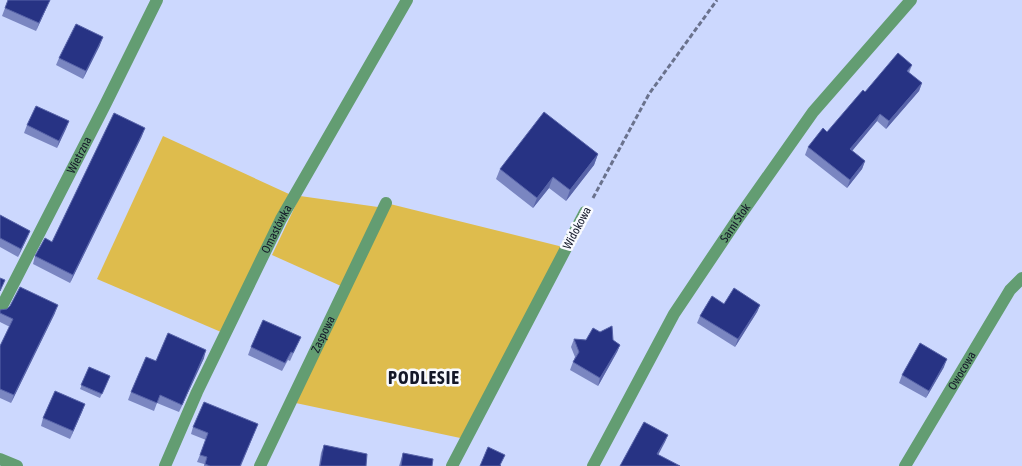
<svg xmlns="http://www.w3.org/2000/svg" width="1022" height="466" font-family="'Asap Condensed',sans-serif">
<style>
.green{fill:#debc4d}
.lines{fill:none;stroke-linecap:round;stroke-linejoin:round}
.path{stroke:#6a728d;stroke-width:3;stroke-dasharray:5 2.5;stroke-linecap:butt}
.minor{stroke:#639d72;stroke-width:12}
.wall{fill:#7a86c1}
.shaded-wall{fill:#5864a9}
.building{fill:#273384;stroke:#5864a9}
.labels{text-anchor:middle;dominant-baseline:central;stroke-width:5;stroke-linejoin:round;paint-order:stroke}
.street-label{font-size:12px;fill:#131728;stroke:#f8faff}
.district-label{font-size:18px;font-weight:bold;letter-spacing:1px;fill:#131728;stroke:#f8faff}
</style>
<rect width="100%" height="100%" fill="#ccd8fe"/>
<!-- green -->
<g class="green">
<path d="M163,136L289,194L221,332L97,279Z"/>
<path d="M300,196L378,207L341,286L272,255Z"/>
<path d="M386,203L567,248L465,439L291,402Z"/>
</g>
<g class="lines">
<!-- path -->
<path class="path" d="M593,198L649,94L717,0"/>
<!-- minor -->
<g class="minor">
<path id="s1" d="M0,310L105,105L157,0"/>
<path d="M0,459L17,466"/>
<path id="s2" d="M165,466L197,392L281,219L407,0"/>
<path id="s3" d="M260,466L386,203"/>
<path d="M452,466L585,212"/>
<path id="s4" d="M593,466L674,314L739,217L813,112L911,0"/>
<path id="s5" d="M905,466L1010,290L1022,278"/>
</g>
</g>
<!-- wall -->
<g class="wall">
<path d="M8,0H50L36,31L2,16Z"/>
<path d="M100,45L83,79L56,65L59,58Z"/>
<path d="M912,65L909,73L922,83L919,91L886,129L877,121L852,151L865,161L862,169L847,188L805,155L808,147L827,132L865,92Z"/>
<path d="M69,121L57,148L24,133L27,125Z"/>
<path d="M142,136L70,283L33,264L35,256L52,242Z"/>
<path d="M598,154L594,165L566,201L549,188L533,208L496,179L500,169Z"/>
<path d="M0,215L30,231L27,238L18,257L0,247Z"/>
<path d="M724,304L760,305L757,312L735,347L697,323L700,316Z"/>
<path d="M0,310L55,313L11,403L0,398V346L10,327L0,322Z"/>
<path d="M301,337L290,361L288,360L282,371L248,355L251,347Z"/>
<path d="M574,339L586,340H613L620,345L617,352L598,386L570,370L573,362L575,357L571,347Z"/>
<path d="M204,358L179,412L157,403L154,411L128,400L131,392L156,361Z"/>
<path d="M89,367L110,376L100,398L80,389Z"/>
<path d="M944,367L926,398L899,383L902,375Z"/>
<path d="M85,404L70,439L41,426L43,418Z"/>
<path d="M258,424L241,466H204V464L197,462L206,440L191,434L193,427Z"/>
<path d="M324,445L366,466H319L321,453Z"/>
<path d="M403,453L432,466H399Z"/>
</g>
<!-- shaded-wall -->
<g class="shaded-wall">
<path d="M50,0L36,31L39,23Z"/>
<path d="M103,37L100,45L83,79L86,71Z"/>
<path d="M922,83L919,91L886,129L889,121Z"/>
<path d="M880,114L877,121L847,157L850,149Z"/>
<path d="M69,121L66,129L57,148L59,141Z"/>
<path d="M145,128L142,136L70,283L73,275Z"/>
<path d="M598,154L594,165L566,201L570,190Z"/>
<path d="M865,161L862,169L847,188L850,180Z"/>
<path d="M553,177L549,188L533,208L537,198Z"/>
<path d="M30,231L27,238L18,257L21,249Z"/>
<path d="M58,305L55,313L11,403L14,395Z"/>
<path d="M760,305L757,312L735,347L738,339Z"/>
<path d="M620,345L617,352L598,386L600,378Z"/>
<path d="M206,350L204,358L179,412L182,405Z"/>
<path d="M947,359L944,367L926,398L929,391Z"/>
<path d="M85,404L82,412L70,439L73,431Z"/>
<path d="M668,435L665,442L655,461L657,454Z"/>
</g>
<!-- building -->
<g class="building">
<path d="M8,0H50L39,23L5,8Z"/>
<path d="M76,24L103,37L86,71L59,58Z"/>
<path d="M898,53L912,65L907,71L922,83L889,121L880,114L850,149L865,161L850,180L808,147L823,128L827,132L863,90L865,92Z"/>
<path d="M36,106L69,121L59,141L27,125Z"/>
<path d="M544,112L598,154L570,190L553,177L537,198L500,169Z"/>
<path d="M114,113L145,128L73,275L35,256L45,238L52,242Z"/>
<path d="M0,215L30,231L21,249L0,238Z"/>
<path d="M0,278L5,280L0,291Z"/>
<path d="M20,287L58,305L14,395L0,389V346L13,319L0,313V310L7,309L10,306Z"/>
<path d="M734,288L760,305L738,339L700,316L712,296L724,304Z"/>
<path d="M263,320L301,337L293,353L291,352L285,363L251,347Z"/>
<path d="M612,326L613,340L620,345L600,378L573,362L579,352L574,339L586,340L593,328L600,332Z"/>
<path d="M168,333L206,350L182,405L160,395L157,403L131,392L146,357L156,361Z"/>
<path d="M920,343L947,359L929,391L902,375Z"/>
<path d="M89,367L110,376L102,394L81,385Z"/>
<path d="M55,391L85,404L73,431L43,418Z"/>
<path d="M204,402L258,424L240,466H210L205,464L207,457L200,455L208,433L193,427Z"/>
<path d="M644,422L668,435L657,454L680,466H620Z"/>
<path d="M324,445L367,454L366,466H320Z"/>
<path d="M488,447L505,455L500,465L501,466H480Z"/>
<path d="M403,453L433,459L432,466H401Z"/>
</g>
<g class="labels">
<!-- street labels -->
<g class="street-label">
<text stroke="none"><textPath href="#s1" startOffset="174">Wietrzna</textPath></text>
<text stroke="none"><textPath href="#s4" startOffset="282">Sarni Stok</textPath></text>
<text stroke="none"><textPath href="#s2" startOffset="262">Omastówka</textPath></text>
<text transform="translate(577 228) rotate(-62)">Widokowa</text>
<text stroke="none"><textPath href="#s3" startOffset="146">Zaspowa</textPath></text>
<text stroke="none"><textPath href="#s5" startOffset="111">Owocowa</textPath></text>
</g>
<!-- district labels -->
<g class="district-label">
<text x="424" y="377">PODLESIE</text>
</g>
</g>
</svg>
